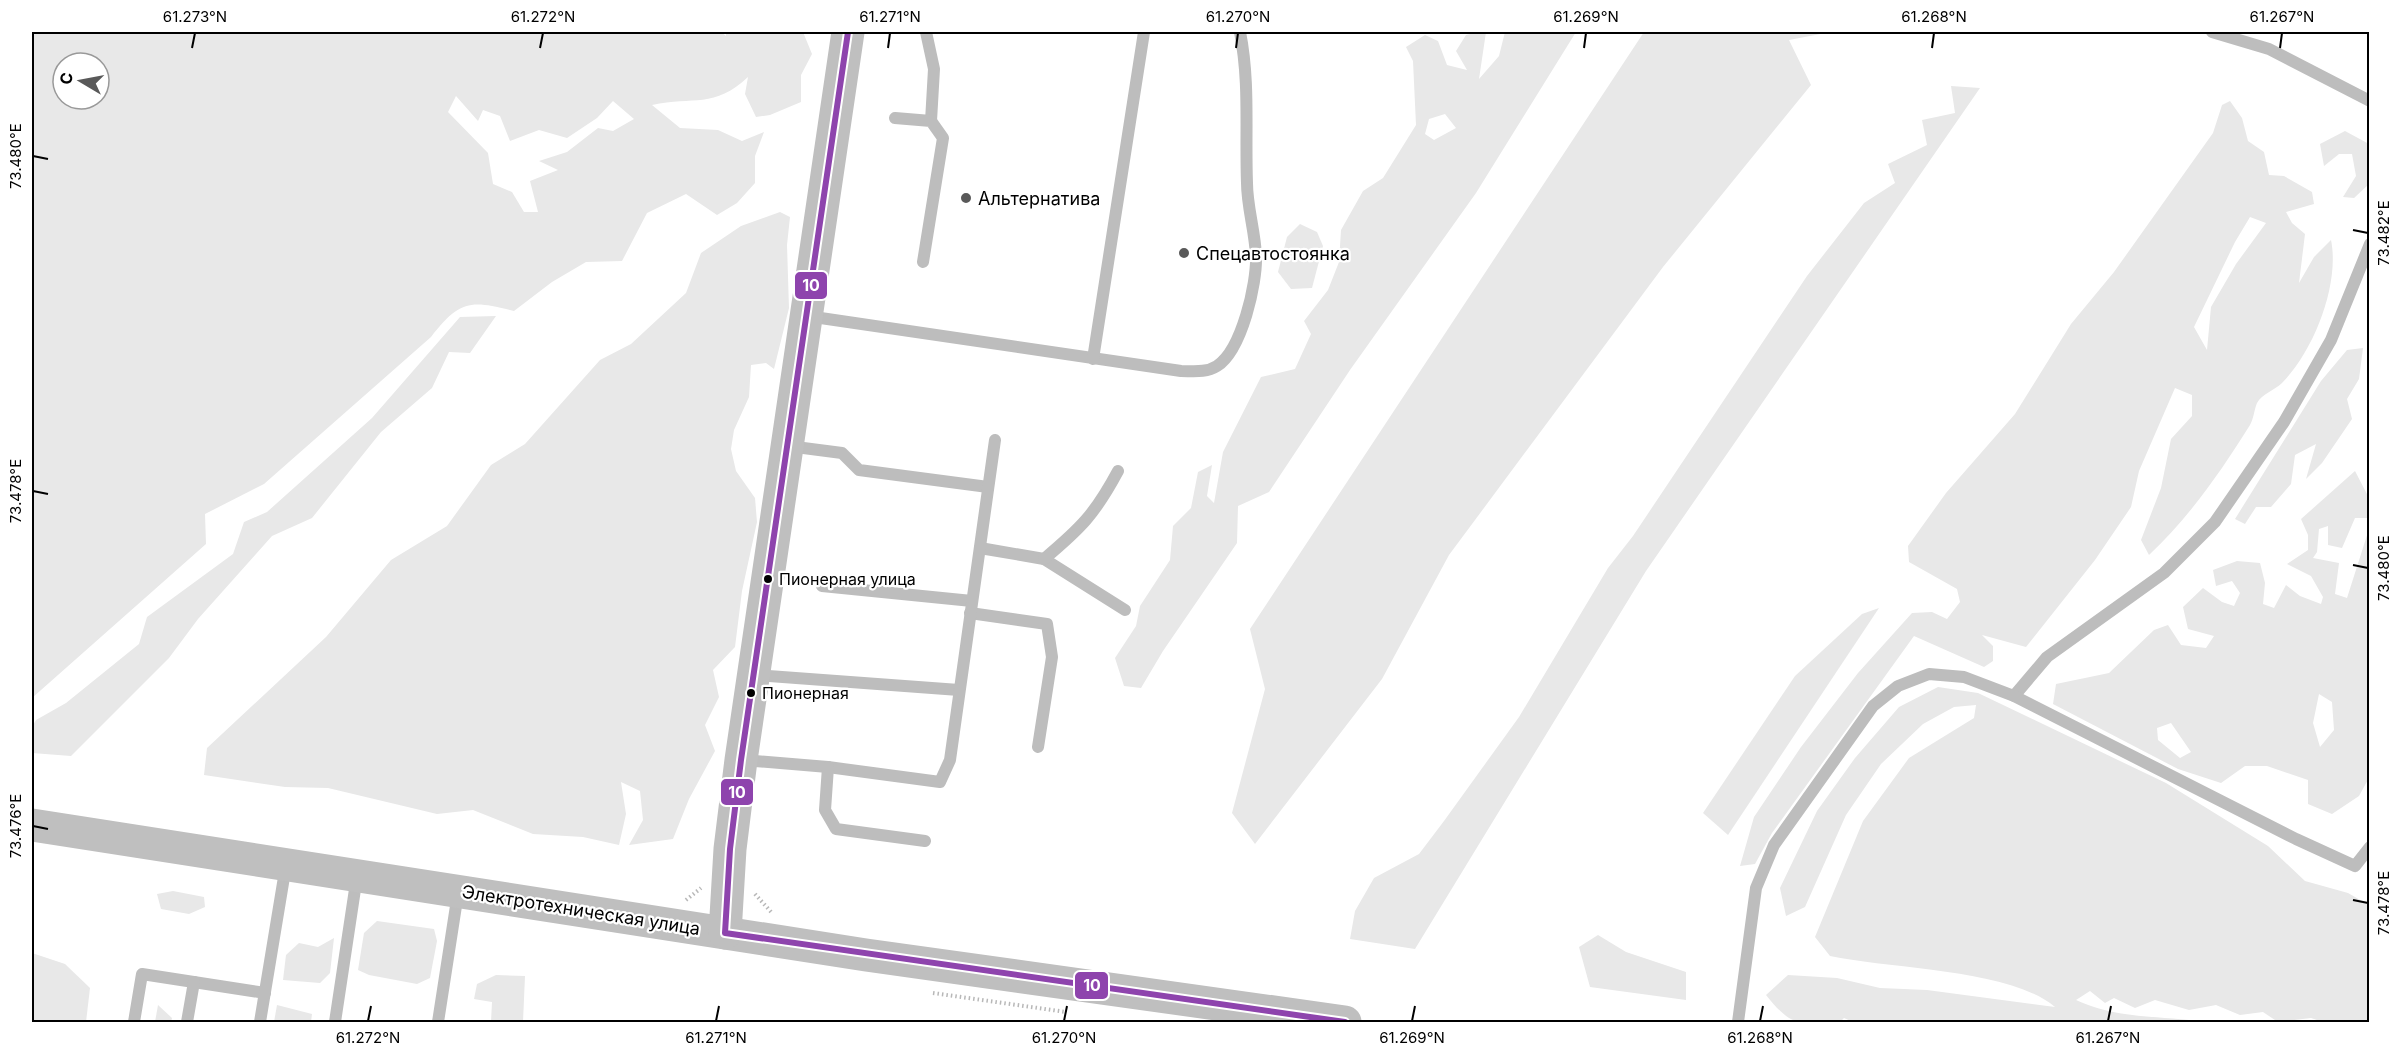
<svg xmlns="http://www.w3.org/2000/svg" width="2401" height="1054" font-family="Inter,sans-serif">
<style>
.green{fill:#e8e8e8;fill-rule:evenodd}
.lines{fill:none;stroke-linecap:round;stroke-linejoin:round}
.path{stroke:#b8b8b8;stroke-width:4;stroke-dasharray:1.5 3;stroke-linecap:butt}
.lane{stroke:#bdbdbd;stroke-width:12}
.secondary{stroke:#bfbfbf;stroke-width:33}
.bus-1-casing{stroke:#fff;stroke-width:10}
.bus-1{stroke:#8e44ad;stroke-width:6}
.ticks{fill:none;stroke:#000;stroke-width:2}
.poi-dot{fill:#595959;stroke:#fff;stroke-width:2}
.bus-dot{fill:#000;stroke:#fff;stroke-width:2}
.labels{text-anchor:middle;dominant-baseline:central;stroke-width:4.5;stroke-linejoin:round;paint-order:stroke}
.bus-label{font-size:16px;fill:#000;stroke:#fff;text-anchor:start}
.poi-label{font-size:18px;fill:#000;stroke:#fff;text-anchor:start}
.street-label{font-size:18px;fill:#000;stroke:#fff}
.line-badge{stroke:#fff;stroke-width:2}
.badge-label{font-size:16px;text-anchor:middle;font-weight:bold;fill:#fff}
.neatline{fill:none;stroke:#000;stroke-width:2}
.ticks-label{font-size:15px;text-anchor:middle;fill:#000}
</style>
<rect width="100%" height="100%" fill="#fff"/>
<!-- green -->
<g class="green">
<path d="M32,32H721L726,36V32H803L812,54L801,75V102L770,115L756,117L745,94L748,77C714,109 694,96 652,105L680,128L718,130L742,141L764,132L755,156V183L737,203L717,215L686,194L647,213L622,261L586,262L552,282L514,311C470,300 460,300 431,337L264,484L205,514L206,544L32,698ZM63,63H99V99H63ZM456,96L478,121L483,110L500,116L510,141L539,130L567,138L597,118L613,101L634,119L613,131L598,128L567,152L539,161L558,170L530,181L538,212H524L512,192L493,184L488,153L448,112Z"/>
<path d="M1478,32H1486L1479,79L1499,56L1505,32H1576L1476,193L1350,370L1269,492L1238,506L1237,543L1163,651L1141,688L1124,686L1115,658L1136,626L1140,606L1170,560L1173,526L1191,508L1198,472L1212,465L1207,496L1214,503L1223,452L1261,377L1295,369L1311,334L1304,321L1328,290L1339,262L1341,230L1363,191L1383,178L1416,125L1413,61L1406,47L1425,35L1438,41L1447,65L1467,70L1456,51L1466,35ZM1445,114L1456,128L1434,140L1425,134L1429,119Z"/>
<path d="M1644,32H1831L1789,40L1811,85L1663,267L1449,555L1382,679L1255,844L1232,813L1265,689L1250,629Z"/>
<path d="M1951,86L1980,88L1646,571L1415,949L1350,939L1355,911L1374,878L1419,854L1444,821L1519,717L1608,568L1633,536L1807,276L1864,203L1895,183L1888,164L1927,145L1922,120L1955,113Z"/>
<path d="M2230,101L2242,118L2248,141L2264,152L2269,175L2284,176L2312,192L2314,204L2286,212L2292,223L2305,234L2299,283L2314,257L2331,240C2340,284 2314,351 2282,383C2275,390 2262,394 2257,403C2254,410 2254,418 2250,425C2222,470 2188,519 2149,555L2141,540L2161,488L2171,439L2192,416V395L2175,388L2139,471L2131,507L2095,560L2026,647L1982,635L1993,646V661L1984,667L1914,636L1772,833L1755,864L1740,866L1754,817L1801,747L1858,673L1912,613L1932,612L1947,619L1960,602L1957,589L1909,562L1908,546L1946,493L2015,414L2071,324L2114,272L2213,133L2222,105ZM2250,217L2266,223L2236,264L2211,307L2207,350L2194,327L2235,242Z"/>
<path d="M2345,131L2369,144V184L2354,198L2343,197L2356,176L2352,154H2339L2324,166L2320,144Z"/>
<path d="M780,212L790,217L787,245L789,308L774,369L766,363L751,365L749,397L734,430L731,449L736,471L755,498L757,522L742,591L735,647L713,670L719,697L705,725L715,751L689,799L673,839L629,845L643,820L640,791L621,782L626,814L619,845L583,837L533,834L473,810L437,814L328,788L285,787L204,775L207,748L326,637L391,560L447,526L491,465L525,444L600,360L631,344L686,293L701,253L741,226Z"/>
<path d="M1300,224L1317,232L1323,246L1312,288L1291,289L1278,272L1287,237Z"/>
<path d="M496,316L470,353L449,352L432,388L381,432L312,518L272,536L198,619L169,658L71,756L32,753V727L36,720L66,703L139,644L147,617L233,554L244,522L267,512L372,418L460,317Z"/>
<path d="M2363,348L2359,379L2347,399L2352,419L2322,463L2306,479L2316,444L2295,455L2291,484L2271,507H2256L2245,524L2235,519L2321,381L2347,350Z"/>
<path d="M2355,471L2369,498V518H2355L2342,548L2328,545V526L2319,529L2317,552L2313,558L2339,563L2335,594L2347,598L2369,529L2370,776L2359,796L2332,814L2308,804V780L2267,766H2245L2221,783L2178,769L2053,704L2056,684L2109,673L2154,630L2168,625L2181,645L2206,648L2214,636L2188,629L2183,607L2203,588L2222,602L2234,606L2240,593L2232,581L2216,586L2213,570L2237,561L2260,563L2265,583L2263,604L2274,608L2286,585L2300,596L2321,604L2323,597L2311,576L2287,564L2308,550V535L2301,519ZM2319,694L2332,702L2334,730L2320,747L2313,723ZM2171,723L2191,752L2180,758L2158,740L2157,728Z"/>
<path d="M1879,608L1728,835L1703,813L1795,676L1862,614Z"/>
<path d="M1938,687L1978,693L2166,783L2268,846L2305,881L2348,893L2369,905V1022H2323L2311,1018L2278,1022L2263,1012L2240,1015L2216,1005L2189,1010L2155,1000L2135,1008L2114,998L2105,1003L2090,991L2076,1000C2120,1020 2159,1015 2206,1022H1853L1844,1018L1840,1022C1799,1023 1793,1029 1766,995L1788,975L1837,978L1880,988L1927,990L2055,1007C2010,969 1891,969 1830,956L1815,937L1863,821L1909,758L1974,718L1976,705L1954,707L1923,724L1881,764L1846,815L1805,907L1786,916L1780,888L1817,811L1855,758L1899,707Z"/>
<path d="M173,891L204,897L205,907L189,914L161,909L157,894Z"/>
<path d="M377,921L434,929L437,941L430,978L417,984L369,975L358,970L364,933Z"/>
<path d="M1598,935L1626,952L1686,972V1000L1590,987L1579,947Z"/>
<path d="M334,938L330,973L320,983L283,980L286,955L299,943L318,947Z"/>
<path d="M32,953L65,964L90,988L86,1022H32Z"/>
<path d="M496,975L525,976L523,1022H491L492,1002L474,999L477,984Z"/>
<path d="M158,1005L172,1018L171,1022H155Z"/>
<path d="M277,1005L312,1014L311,1022H274Z"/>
</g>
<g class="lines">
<!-- path -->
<g class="path">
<path d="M755,894L772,913"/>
<path d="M686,900L701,888"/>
<path d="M933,993L1066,1012"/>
</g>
<!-- lane -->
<g class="lane">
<path d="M926,32L934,69L931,121"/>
<path d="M2212,32L2269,49L2370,101"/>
<path d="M895,118L931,121L943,138L923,262"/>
<path d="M807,316L1181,371C1193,371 1206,373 1217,366C1242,350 1257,283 1256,256C1255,231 1247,207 1247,183C1245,131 1250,83 1240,32"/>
<path d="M1093,359L1144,32"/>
<path d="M788,446L842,453L859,470L988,487"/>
<path d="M980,548L1044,559L1125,610"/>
<path d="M1044,559C1081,528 1095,514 1118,471"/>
<path d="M822,586L972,601"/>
<path d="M970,613L1047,624L1052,657L1038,747"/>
<path d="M755,675L959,690"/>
<path d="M2014,696L2047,657L2164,573L2215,522L2284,422L2331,340L2370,244"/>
<path d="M743,760L828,767L940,782L950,760L995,440"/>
<path d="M828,767L825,810L836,829L925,841"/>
<path d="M134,1022L142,974L265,993"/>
<path d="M187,1022L194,982"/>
<path d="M260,1022L286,865"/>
<path d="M335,1022L357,876"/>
<path d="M438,1022L458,893"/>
<path d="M1738,1022L1756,888L1774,845L1873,706L1898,686L1929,674L1964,677L2014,696L2296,839L2355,866L2370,847"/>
</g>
<!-- secondary -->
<g class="secondary">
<path d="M32,825L866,955L1345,1022"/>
<path d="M725,933L730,849L741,760L848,32"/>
</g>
<!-- bus-1 casing -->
<g class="bus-1-casing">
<path id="bus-1" d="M848,32L741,760L730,849L725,933L1345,1022"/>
</g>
<!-- bus-1 -->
<use href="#bus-1" class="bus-1"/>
</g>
<!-- ticks -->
<path class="ticks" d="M192,48L195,33M540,48L543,33M888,48L890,33M1236,48L1238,33M1584,48L1586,33M1932,48L1934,33M2280,48L2282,33M33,156L48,159M2353,230L2368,233M33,491L48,494M2353,565L2368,568M33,826L48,829M2353,900L2368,903M368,1021L371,1006M716,1021L719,1006M1064,1021L1067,1006M1412,1021L1415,1006M1760,1021L1763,1006M2108,1021L2111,1006"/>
<!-- markers -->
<g class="poi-dot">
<circle cx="966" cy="198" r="6"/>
<circle cx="1184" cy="253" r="6"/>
</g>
<g class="bus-dot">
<circle cx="768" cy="579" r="5"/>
<circle cx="751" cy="693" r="5"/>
</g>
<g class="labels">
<!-- bus labels -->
<g class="bus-label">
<text x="779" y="579">Пионерная улица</text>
<text x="762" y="693">Пионерная</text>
</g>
<!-- poi labels -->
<g class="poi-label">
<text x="978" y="198">Альтернатива</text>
<text x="1196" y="253">Спецавтостоянка</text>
</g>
<!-- street labels -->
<g class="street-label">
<text transform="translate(581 910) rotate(9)">Электротехническая улица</text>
</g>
</g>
<g class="line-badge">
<rect x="794" y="271" width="34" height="29" rx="6" fill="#8e44ad"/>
<rect x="720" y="778" width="34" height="28" rx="6" fill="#8e44ad"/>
<rect x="1074" y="971" width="35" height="29" rx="6" fill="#8e44ad"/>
</g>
<g class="badge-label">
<text x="811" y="291">10</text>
<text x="737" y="798">10</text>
<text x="1092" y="991">10</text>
</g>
<!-- border -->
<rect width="2401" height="1054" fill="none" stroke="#ffffff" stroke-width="66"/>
<!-- north arrow -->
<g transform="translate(81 81) rotate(280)"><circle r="28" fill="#ffffff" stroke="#999999" stroke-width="1.5"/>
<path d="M0-4.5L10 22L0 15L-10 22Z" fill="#595959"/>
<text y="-9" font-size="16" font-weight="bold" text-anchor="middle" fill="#000000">С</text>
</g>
<rect x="33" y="33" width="2335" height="988" class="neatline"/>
<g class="ticks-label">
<text x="195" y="22">61.273°N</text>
<text x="543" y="22">61.272°N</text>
<text x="890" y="22">61.271°N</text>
<text x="1238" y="22">61.270°N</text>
<text x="1586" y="22">61.269°N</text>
<text x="1934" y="22">61.268°N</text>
<text x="2282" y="22">61.267°N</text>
<text transform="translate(16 156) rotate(-90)" y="5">73.480°E</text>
<text transform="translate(2384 233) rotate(-90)" y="5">73.482°E</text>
<text transform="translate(16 491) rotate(-90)" y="5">73.478°E</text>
<text transform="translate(2384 568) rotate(-90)" y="5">73.480°E</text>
<text transform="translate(16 826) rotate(-90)" y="5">73.476°E</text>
<text transform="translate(2384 903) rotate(-90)" y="5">73.478°E</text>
<text x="368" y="1043">61.272°N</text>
<text x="716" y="1043">61.271°N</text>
<text x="1064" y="1043">61.270°N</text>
<text x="1412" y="1043">61.269°N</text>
<text x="1760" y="1043">61.268°N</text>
<text x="2108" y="1043">61.267°N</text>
</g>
</svg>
